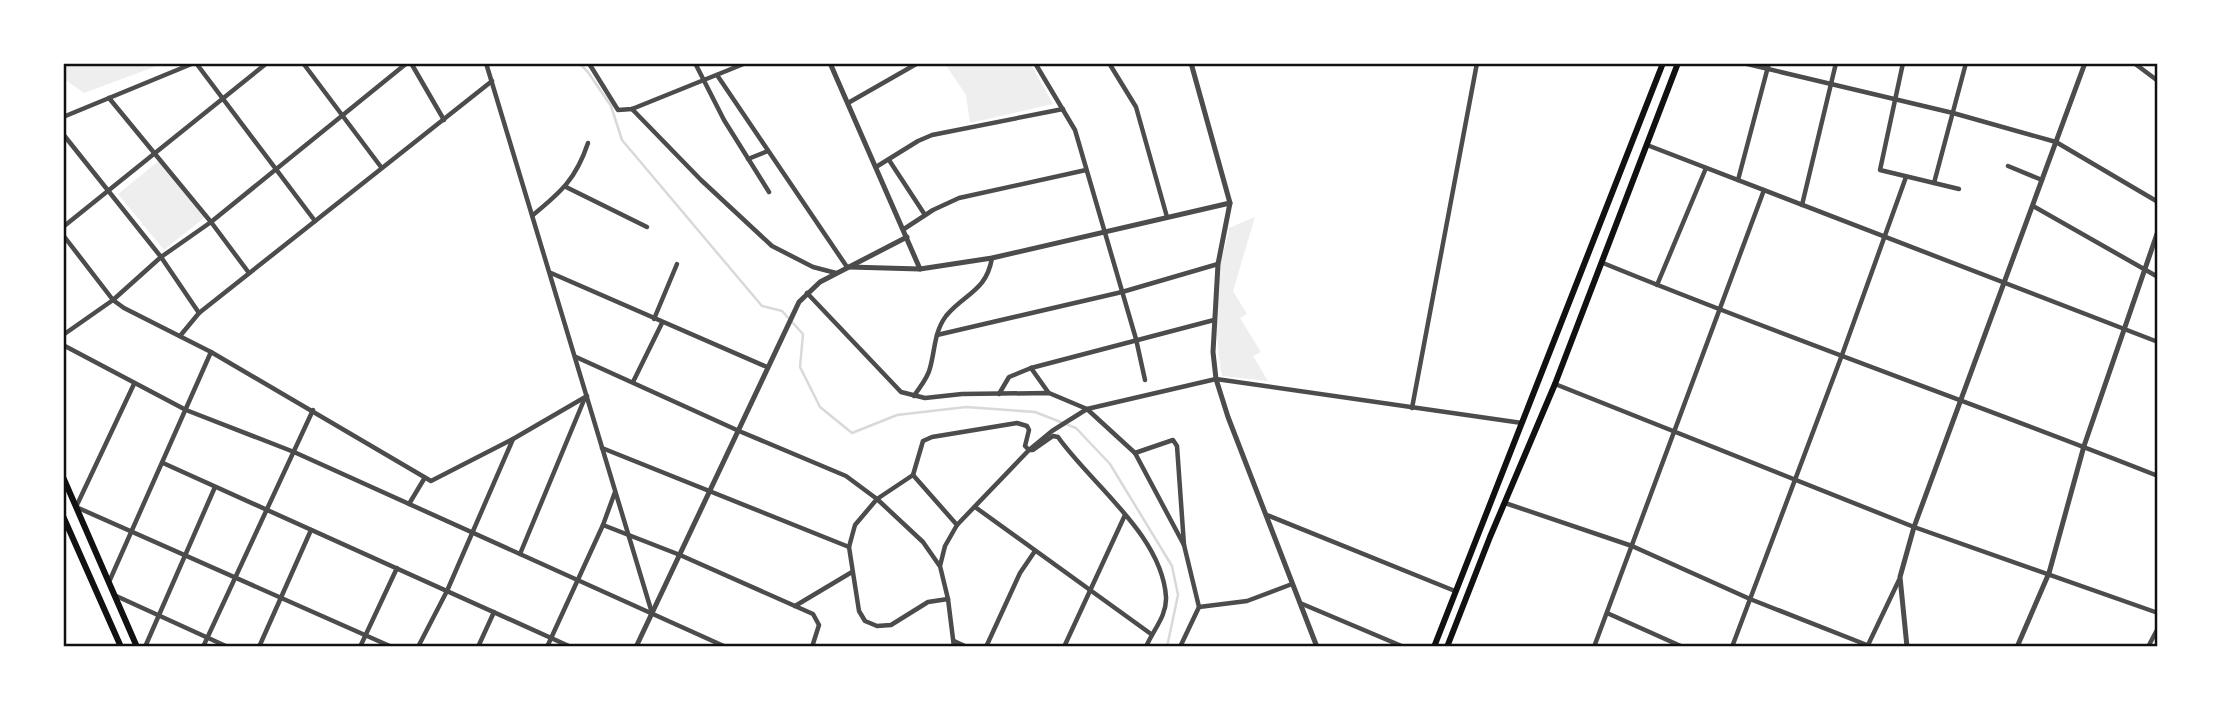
<svg xmlns="http://www.w3.org/2000/svg" width="2221" height="710" font-family="'PT Serif',serif">
<style>
.green{fill:#eee}
.lines{fill:none;stroke-linecap:round;stroke-linejoin:round}
.stream{stroke:#d9d9d9;stroke-width:2.5}
.minor{stroke:#4c4c4c;stroke-width:4.5}
.tertiary{stroke:#4c4c4c;stroke-width:5}
.secondary{stroke:#111;stroke-width:6}
.primary{stroke:#111;stroke-width:6}
.neatline{fill:none;stroke:#111;stroke-width:2.5}
</style>
<rect width="100%" height="100%" fill="#fff"/>
<!-- green -->
<g class="green">
<path d="M63,63H165L84,93L63,78Z"/>
<path d="M947,63H1030L1053,104L970,123L966,95L945,64Z"/>
<path d="M160,160L205,217L164,250L118,194Z"/>
<path d="M1255,217L1233,291L1247,314L1240,318L1261,352L1253,356L1268,381L1222,376C1216,342 1214,300 1220,265C1222,253 1228,241 1229,228Z"/>
</g>
<g class="lines">
<!-- stream -->
<path class="stream" d="M579,63L588,72L611,106L622,140L762,306L782,311L803,334L800,367L820,407L852,433L897,415L966,407L1035,412L1076,428L1110,464L1172,566L1178,595L1167,647"/>
<!-- minor -->
<g class="minor">
<path d="M196,63L315,221"/>
<path d="M303,63L381,167"/>
<path d="M411,63L444,120"/>
<path d="M486,63L652,613"/>
<path d="M592,63L590,65L618,110L632,109L746,63"/>
<path d="M695,63L724,120L769,192"/>
<path d="M1035,63L1075,130L1136,339L1145,380"/>
<path d="M1109,63L1136,107L1167,217"/>
<path d="M1743,63L1953,113L2056,142L2158,202"/>
<path d="M1903,63L1880,170L1959,189"/>
<path d="M2134,63L2158,81"/>
<path d="M717,75L847,267"/>
<path d="M109,98L211,222L249,273"/>
<path d="M848,103L918,63"/>
<path d="M632,109L701,180L772,246L813,267L836,273"/>
<path d="M63,117L194,63"/>
<path d="M63,134L161,257L199,313"/>
<path d="M1647,145L2158,342"/>
<path d="M748,159L768,151"/>
<path d="M889,160L925,215"/>
<path d="M2008,166L2042,180"/>
<path d="M876,167L918,141L932,135L1063,109"/>
<path d="M1738,180L1769,63"/>
<path d="M1934,183L1966,63"/>
<path d="M566,187L647,227"/>
<path d="M1802,205L1836,63"/>
<path d="M2033,206L2158,277"/>
<path d="M533,215C561,192 576,179 588,143"/>
<path d="M63,227L267,63"/>
<path d="M904,229L933,210L959,198L1086,170"/>
<path d="M63,235L113,300L124,308L211,352L431,481L513,439L587,396"/>
<path d="M1603,263C1786,338 1974,403 2158,476"/>
<path d="M551,273L767,367"/>
<path d="M1657,285L1706,168"/>
<path d="M807,293L901,392L925,398L962,394L1049,393L1087,409L1135,453L1184,545"/>
<path d="M654,319L677,264"/>
<path d="M63,335L113,300L161,257L211,222L407,63"/>
<path d="M937,335L1122,292L1218,264"/>
<path d="M180,336L199,313L492,81"/>
<path d="M63,345L186,410L294,452L726,647"/>
<path d="M576,357L739,431L846,476L877,499L923,542L939,565"/>
<path d="M1031,368L1048,392"/>
<path d="M633,382L662,323"/>
<path d="M134,384L76,507L392,647"/>
<path d="M1555,384L1914,527L2158,613"/>
<path d="M999,394L1009,377L1031,368L1214,320"/>
<path d="M914,396C919,388 928,378 930,368C935,351 934,332 946,316C965,293 986,292 992,258"/>
<path d="M1412,408L1477,63"/>
<path d="M602,448L849,547"/>
<path d="M2158,451V460"/>
<path d="M1135,453L1173,440L1177,446L1184,545L1199,607L1180,647"/>
<path d="M163,463L571,647"/>
<path d="M913,475L923,441L932,437L1017,423L1027,426L1029,430L1025,446L1029,450H1033L1053,436L1058,437C1091,484 1162,535 1166,597C1167,616 1153,630 1146,647"/>
<path d="M913,475L877,499L855,525L849,547L859,611L865,621L877,626L891,625L928,602L948,599"/>
<path d="M913,475L957,525"/>
<path d="M1505,503L1632,546L1750,599L1872,647"/>
<path d="M409,504L424,479"/>
<path d="M975,507L1151,634"/>
<path d="M1267,515L1455,591"/>
<path d="M603,525L680,555L813,614L819,625L812,647"/>
<path d="M520,554L584,400"/>
<path d="M109,582L211,352"/>
<path d="M114,595L228,647"/>
<path d="M1300,603L1404,647"/>
<path d="M795,606L852,572"/>
<path d="M1199,607L1247,601L1292,584"/>
<path d="M1607,613L1683,647"/>
<path d="M954,641L967,647"/>
<path d="M1868,645L1899,580"/>
<path d="M145,647L215,487"/>
<path d="M203,647L313,410"/>
<path d="M259,647L311,530"/>
<path d="M360,647L397,568"/>
<path d="M418,647L447,591L513,439"/>
<path d="M478,647L494,612"/>
<path d="M547,647L603,525L615,492"/>
<path d="M954,647L948,599L940,566L945,546L957,525L1029,450L1052,431L1087,409L1216,379L1522,423"/>
<path d="M986,647L1020,573L1035,551"/>
<path d="M1064,647L1125,515"/>
<path d="M1594,647L1764,190"/>
<path d="M1732,647L1842,355L1906,177"/>
<path d="M2148,647L2158,628"/>
</g>
<!-- tertiary -->
<g class="tertiary">
<path d="M830,63L920,269"/>
<path d="M1191,63L1230,203L1218,264L1213,352L1216,379L1228,417L1317,647"/>
<path d="M849,267L920,269L992,258L1230,203"/>
<path d="M636,647L799,302L820,282L907,237"/>
<path d="M1907,647L1900,577L1914,527L2085,63"/>
<path d="M2017,647L2049,573L2084,446L2158,231"/>
</g>
<!-- secondary -->
<g class="secondary">
<path d="M63,477L137,647"/>
<path d="M63,516L121,647"/>
</g>
<!-- primary -->
<g class="primary">
<path d="M1434,647L1663,63"/>
<path d="M1447,647L1490,537L1555,384L1678,63"/>
</g>
</g>
<!-- border -->
<rect width="2221" height="710" fill="none" stroke="#ffffff" stroke-width="130"/>
<rect x="65" y="65" width="2091" height="580" class="neatline"/>
</svg>
